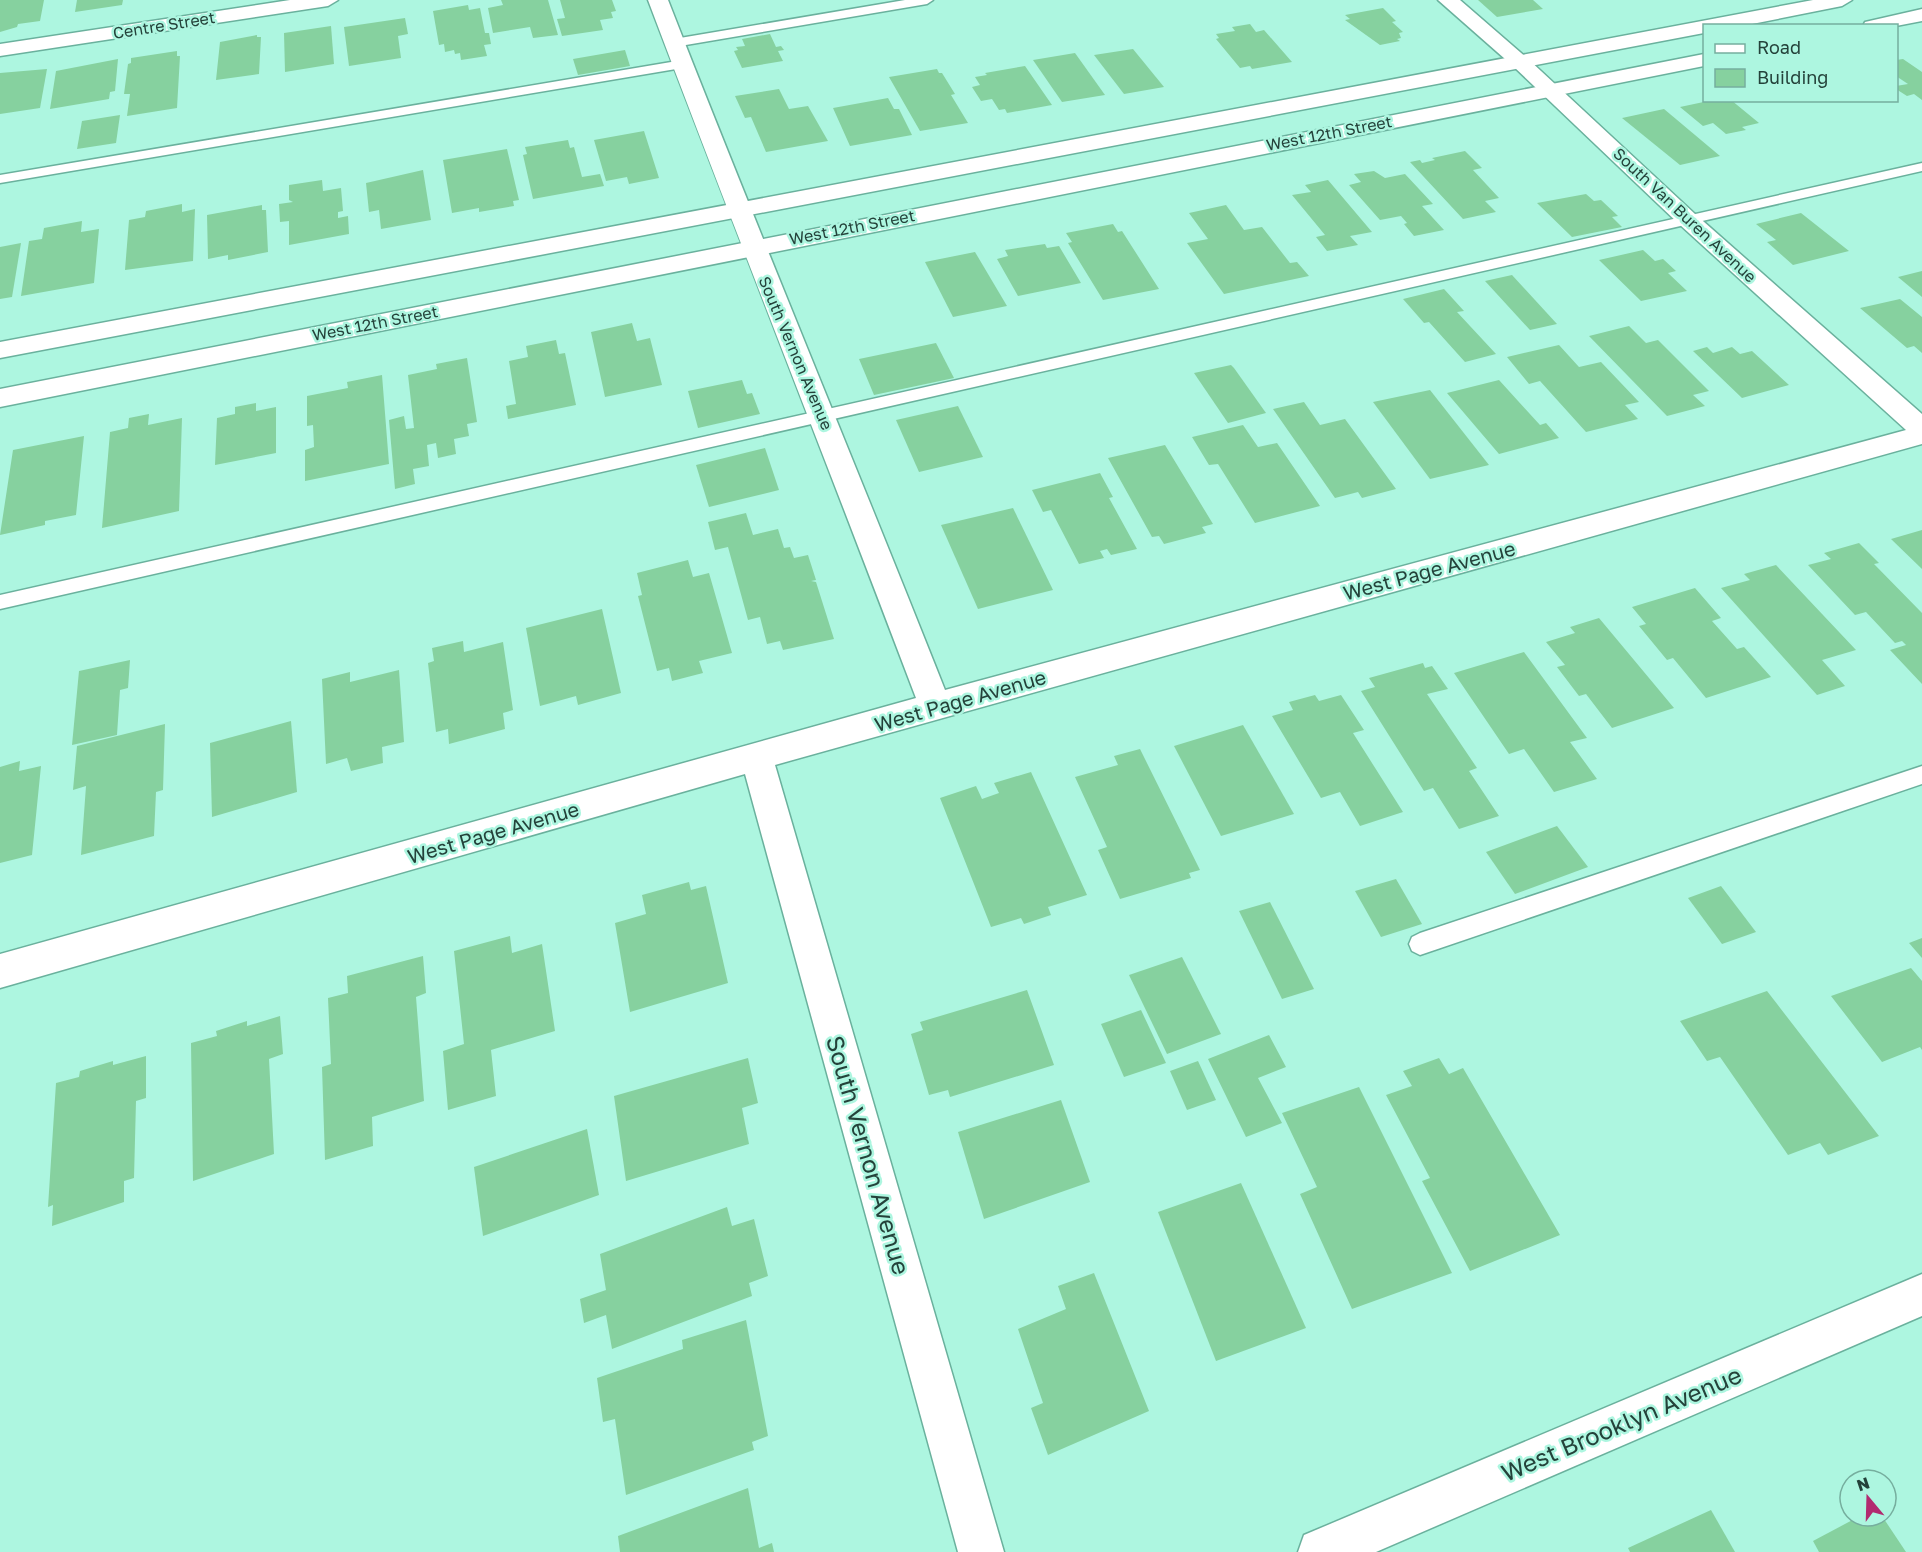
<svg xmlns="http://www.w3.org/2000/svg" width="1922" height="1552" font-family="'Golos Text',sans-serif">
<style>
.building{fill:#86d19f}
.lines{fill:none;stroke-linecap:round;stroke-linejoin:round}
.lane-casing{stroke:#6ab19d;stroke-width:3}
.street-casing{stroke:#6ab19d;stroke-width:3}
.secondary-casing{stroke:#6ab19d;stroke-width:3}
.lane{fill:#fff;fill-rule:evenodd}
.street{fill:#fff;fill-rule:evenodd}
.secondary{fill:#fff;fill-rule:evenodd}
.labels{text-anchor:middle;dominant-baseline:central;stroke-width:5;stroke-linejoin:round;paint-order:stroke}
.far-street-label{font-size:16px;fill:#24423a;stroke:#adf6e0}
.street-label{font-size:20px;fill:#24423a;stroke:#adf6e0}
.near-street-label{font-size:24px;fill:#24423a;stroke:#adf6e0}
</style>
<rect width="100%" height="100%" fill="#adf6e0"/>
<!-- building -->
<g class="building">
<path d="M0,0H44L40,21L18,24L17,27L0,32Z"/>
<path d="M77,0H123L122,5L75,12Z"/>
<path d="M501,0H548L558,35L533,38L530,27L493,33L488,8L503,5Z"/>
<path d="M560,0H612L616,11L611,12L613,18L600,20L603,30L562,36L557,19L565,18Z"/>
<path d="M1478,0H1533L1543,9L1497,17Z"/>
<path d="M468,5L469,10L480,8L485,33H489L491,44L484,45L487,56L461,60L460,53L455,54L454,50L445,52L444,44L439,45L433,11Z"/>
<path d="M1383,8L1396,21L1392,22L1403,32L1399,33L1401,38L1397,39L1400,41L1380,45L1345,20L1350,19L1345,15Z"/>
<path d="M405,18L408,34L398,36L401,58L349,66L344,27Z"/>
<path d="M1250,24L1256,32L1264,30L1292,62L1252,69L1250,66L1240,68L1216,39L1219,38L1216,34L1235,31L1232,27Z"/>
<path d="M331,26L334,64L285,72L284,33Z"/>
<path d="M770,34L776,47L781,46L784,50L778,51L783,61L742,68L734,51L738,50L736,47L745,46L742,39Z"/>
<path d="M257,35V37H261L259,74L216,80L220,42Z"/>
<path d="M1133,49L1164,87L1124,94L1094,55Z"/>
<path d="M625,50L630,66L578,75L573,59Z"/>
<path d="M177,51V56H180L177,108L127,116L130,94H124L128,64L131,63V58Z"/>
<path d="M1075,53L1105,95L1062,102L1033,60Z"/>
<path d="M118,59L115,91L110,92L109,99L50,109L56,71Z"/>
<path d="M1903,59L1922,72V100L1914,94L1907,96L1896,89V86L1908,84L1896,76V60Z"/>
<path d="M1025,66L1052,105L1007,113L1005,109L999,110L992,99L981,101L972,87L980,85L975,77L987,75L985,73Z"/>
<path d="M47,69L40,108L0,114V73Z"/>
<path d="M937,69L939,73H942L955,94L951,95L968,123L920,131L889,77Z"/>
<path d="M779,89L789,109L808,106L828,141L766,152L751,117L745,118L735,96Z"/>
<path d="M888,98L894,109H899L912,135L850,146L833,108Z"/>
<path d="M1713,100H1731L1759,123L1742,127L1746,130L1726,134L1713,123L1703,126L1680,107Z"/>
<path d="M1664,109L1720,156L1680,165L1622,118Z"/>
<path d="M120,115L116,143L77,149L82,121Z"/>
<path d="M644,131L659,178L629,184L627,177L606,181L594,140Z"/>
<path d="M568,140L570,148L574,147L582,177L600,174L604,186L533,199L523,155L527,154L525,147Z"/>
<path d="M507,149L519,200L513,201L514,206L479,212V208L452,213L443,160Z"/>
<path d="M1465,151L1482,168L1473,170L1499,198L1485,201L1496,212L1463,219L1410,162L1420,160L1422,163L1435,160L1432,158Z"/>
<path d="M423,170L431,220L381,229L379,210L369,212L366,183Z"/>
<path d="M1374,171L1385,178L1405,174L1433,204L1422,206L1444,230L1414,236L1404,224L1407,223L1401,216L1380,220L1349,185L1361,182L1354,174Z"/>
<path d="M322,180L323,191L341,188L343,211L338,212V218L348,216L349,234L289,245V221L280,222L279,204L293,202L289,200V185Z"/>
<path d="M1328,180L1372,232L1350,236L1358,245L1327,251L1316,237L1325,235L1292,195L1311,192L1305,185Z"/>
<path d="M1586,194L1594,201L1601,200L1618,216L1612,217L1622,227L1572,237L1537,203Z"/>
<path d="M182,204V212L195,209L193,261L125,270L129,220L145,217L146,211Z"/>
<path d="M262,205V210H266L268,252L228,260V255L208,259L207,215Z"/>
<path d="M1226,205L1244,230L1262,227L1290,263L1297,262L1309,276L1224,294L1187,243L1208,239L1189,213Z"/>
<path d="M1801,213L1849,251L1793,265L1767,242L1776,240L1756,224Z"/>
<path d="M82,221L81,232L99,229L94,283L21,296L29,241L42,239L44,228Z"/>
<path d="M1113,224L1118,232L1122,231L1159,289L1103,300L1068,243L1072,242L1066,233Z"/>
<path d="M21,243L12,297L0,299V247Z"/>
<path d="M1045,244L1047,248L1059,246L1081,283L1018,296L997,259L1008,256L1005,250Z"/>
<path d="M1643,250L1655,261L1663,259L1676,271L1668,273L1687,291L1641,301L1599,260Z"/>
<path d="M975,252L1007,306L953,317L925,262Z"/>
<path d="M1922,271V297L1898,277Z"/>
<path d="M1512,275L1557,324L1530,330L1485,281Z"/>
<path d="M1444,289L1464,311L1457,312L1496,354L1465,362L1429,322L1424,323L1403,299Z"/>
<path d="M1900,299L1922,317V353L1914,346L1907,348L1860,308Z"/>
<path d="M632,323L637,341L650,338L662,385L605,397L591,332Z"/>
<path d="M1629,326L1646,343L1658,340L1709,391L1693,395L1705,406L1667,416L1589,336Z"/>
<path d="M556,340L559,354L565,353L576,405L508,419L506,406L516,404L509,361L528,357L526,346Z"/>
<path d="M936,343L954,378L874,395L859,359Z"/>
<path d="M1559,345L1579,367L1601,362L1639,402L1625,405L1638,419L1586,432L1540,381L1529,384L1507,357Z"/>
<path d="M1707,347L1713,353L1732,347L1740,354L1752,351L1789,385L1742,398L1693,351Z"/>
<path d="M467,358L477,422L467,424L469,436L454,439L456,454L438,458L436,443L427,445L429,466L413,469L415,484L395,489L389,420L404,416L406,429L414,428L408,375L437,369L436,364Z"/>
<path d="M1231,365L1234,368L1266,413L1228,423L1194,373Z"/>
<path d="M382,375L389,464L305,481V450L314,447L313,425L307,426V396L348,388L347,382Z"/>
<path d="M742,380L747,394L752,393L760,414L698,428L688,391Z"/>
<path d="M1499,380L1540,425L1546,423L1559,438L1499,454L1447,393Z"/>
<path d="M1430,390L1489,465L1430,479L1373,402Z"/>
<path d="M1304,402L1320,425L1345,419L1396,489L1362,498L1358,492L1335,498L1273,409Z"/>
<path d="M256,403V411L276,407V453L215,465L217,418L235,414V407Z"/>
<path d="M958,406L983,457L919,472L896,420Z"/>
<path d="M149,414L148,425L182,418L179,511L102,528L110,432L128,428L129,418Z"/>
<path d="M1243,425L1258,447L1277,443L1320,506L1255,523L1218,464L1209,465L1192,437Z"/>
<path d="M84,436L76,515L45,521V525L0,535L13,450Z"/>
<path d="M1165,445L1213,524L1202,527L1206,533L1164,544L1159,536L1152,537L1108,458Z"/>
<path d="M765,448L779,490L709,507L696,465Z"/>
<path d="M1100,473L1113,497L1109,498L1137,549L1111,555L1107,549L1100,551L1104,558L1079,564L1051,510L1043,512L1032,490Z"/>
<path d="M1013,508L1053,590L978,609L941,525Z"/>
<path d="M746,513L753,535L778,529L784,548L790,547L794,558L808,555L816,580L811,581L816,582L834,639L783,650L780,641L767,644L760,617L748,620L728,547L715,550L708,522Z"/>
<path d="M1922,530V569L1891,539Z"/>
<path d="M1859,543L1879,563L1874,564L1922,613V684L1890,650L1906,645L1902,641L1895,643L1866,612L1855,615L1808,565L1831,559L1824,553Z"/>
<path d="M688,560L693,577L709,573L732,653L699,661L703,673L672,681L669,668L657,671L638,596L642,595L637,573Z"/>
<path d="M1776,565L1856,650L1822,660L1845,686L1817,695L1721,588L1750,580L1744,574Z"/>
<path d="M1695,588L1721,618L1712,621L1737,649L1744,647L1771,677L1706,698L1673,658L1667,660L1639,626L1646,624L1632,607Z"/>
<path d="M602,609L621,693L578,705L576,696L540,706L526,628Z"/>
<path d="M1599,618L1674,708L1612,728L1586,694L1579,696L1557,667L1565,665L1546,642L1575,633L1570,627Z"/>
<path d="M463,641L464,652L503,642L513,710L503,713L505,729L449,744L448,729L436,732L428,663L434,661L432,648Z"/>
<path d="M1524,652L1587,738L1570,742L1597,779L1554,792L1524,749L1509,754L1454,673Z"/>
<path d="M130,660L128,688L120,690L117,735L72,745L79,671Z"/>
<path d="M1423,663L1425,668L1432,666L1448,689L1427,694L1477,768L1469,771L1499,816L1459,829L1433,788L1424,791L1361,691L1375,687L1369,678Z"/>
<path d="M399,670L404,742L382,747L383,763L351,771L347,758L326,764L322,679L350,672V682Z"/>
<path d="M1315,695L1319,701L1341,695L1364,730L1353,733L1403,812L1360,826L1340,792L1321,798L1272,716L1293,710L1289,702Z"/>
<path d="M291,721L297,792L212,817L210,743Z"/>
<path d="M165,724L163,790L156,792L154,836L81,855L86,786L73,790L77,746Z"/>
<path d="M1243,725L1294,814L1221,836L1174,746Z"/>
<path d="M1140,749L1200,870L1189,873L1191,878L1120,899L1098,850L1107,847L1075,777L1118,765L1114,756Z"/>
<path d="M20,761L19,771L41,766L32,855L0,863V767Z"/>
<path d="M1031,772L1087,895L1048,907L1051,915L1024,924L1021,918L991,927L940,798L976,786L982,799L999,793L994,783Z"/>
<path d="M1557,826L1588,867L1515,894L1486,852Z"/>
<path d="M1396,879L1422,924L1381,937L1355,891Z"/>
<path d="M689,882L691,890L706,886L728,983L630,1012L615,923L646,914L642,895Z"/>
<path d="M1721,886L1756,932L1722,944L1688,898Z"/>
<path d="M1270,902L1314,989L1282,999L1239,911Z"/>
<path d="M510,936L512,953L542,944L555,1031L491,1050L496,1096L448,1110L443,1051L464,1044L454,951Z"/>
<path d="M1922,938V958L1909,943Z"/>
<path d="M423,956L426,993L416,997L424,1101L372,1117L373,1146L325,1160L322,1067L331,1064L328,998L348,993L347,976Z"/>
<path d="M1182,957L1221,1034L1167,1054L1129,975Z"/>
<path d="M1911,968L1922,981V1050L1920,1047L1882,1062L1831,996Z"/>
<path d="M1027,990L1054,1065L950,1097L948,1090L929,1095L911,1034L923,1030L920,1022Z"/>
<path d="M1767,991L1879,1136L1828,1155L1820,1143L1788,1155L1720,1057L1707,1061L1680,1021Z"/>
<path d="M1141,1010L1166,1063L1124,1077L1101,1024Z"/>
<path d="M280,1016L283,1054L269,1059L274,1154L193,1181L191,1043L217,1036L216,1031L247,1021V1026Z"/>
<path d="M1269,1035L1286,1067L1258,1078L1282,1123L1246,1137L1208,1059Z"/>
<path d="M146,1056V1098L136,1101L134,1178L124,1181V1202L52,1226L53,1205L48,1207L56,1083L79,1077L80,1071L113,1061V1065Z"/>
<path d="M748,1058L758,1103L742,1108L749,1144L626,1181L614,1096Z"/>
<path d="M1439,1058L1449,1074L1463,1068L1560,1235L1470,1271L1422,1181L1430,1178L1386,1095L1412,1086L1403,1071Z"/>
<path d="M1198,1061L1216,1100L1187,1110L1170,1071Z"/>
<path d="M1359,1087L1452,1273L1352,1309L1300,1194L1317,1187L1282,1113Z"/>
<path d="M1061,1100L1090,1182L984,1219L958,1132Z"/>
<path d="M587,1129L599,1195L483,1236L474,1167Z"/>
<path d="M1241,1183L1306,1328L1216,1361L1158,1212Z"/>
<path d="M727,1207L732,1226L754,1219L768,1276L749,1283L752,1296L612,1349L606,1315L584,1323L580,1299L606,1290L600,1254Z"/>
<path d="M1094,1273L1149,1411L1048,1455L1031,1408L1043,1403L1018,1329L1066,1309L1058,1286Z"/>
<path d="M746,1320L768,1436L752,1442L754,1450L626,1495L615,1419L603,1422L597,1378L683,1349L682,1340Z"/>
<path d="M748,1488L759,1548L772,1543L774,1552H620L618,1536Z"/>
<path d="M1711,1510L1735,1552H1630L1628,1548Z"/>
<path d="M1860,1516H1882L1906,1552H1819L1813,1541Z"/>
</g>
<g class="lines">
<!-- lane casing -->
<g class="lane-casing">
<g id="lane">
<path d="M905,0H933L927,4L674,47L668,43L674,39Z"/>
<path d="M683,60L689,64L688,67L0,183V175Z"/>
<path d="M1922,163V171L0,609V595Z"/>
<path d="M1922,766V784L1420,955L1412,951L1409,944L1412,937L1420,933Z"/>
</g>
</g>
<!-- street casing -->
<g class="street-casing">
<g id="street">
<path d="M290,0H338L328,6L0,56V44Z"/>
<path d="M648,0H668C758,231 854,460 945,690L1906,430L1679,224L1513,66L1438,0H1460L1527,58L1695,214L1922,414V444L775,765L1004,1552H958L745,774L0,988V954L916,698C828,465 736,234 648,0Z"/>
<path d="M1922,1274V1316L1376,1552H1298L1304,1535Z"/>
</g>
</g>
<!-- secondary casing -->
<g class="secondary-casing">
<g id="secondary">
<path d="M1813,0H1852L1842,6L1742,26H1704V33L0,358V342Z"/>
<path d="M1922,9V21L1896,26H1863L1865,22Z"/>
<path d="M1704,54V66L0,407V389Z"/>
</g>
</g>
<!-- lane -->
<use href="#lane" class="lane"/>
<!-- street -->
<use href="#street" class="street"/>
<!-- secondary -->
<use href="#secondary" class="secondary"/>
</g>
<g class="labels">
<!-- far-street labels -->
<g class="far-street-label">
<text transform="translate(164 25) rotate(-9)">Centre Street</text>
<text transform="translate(1329 133) rotate(-11)">West 12th Street</text>
<text transform="translate(1685 215) rotate(43)">South Van Buren Avenue</text>
<text transform="translate(852 227) rotate(-11)">West 12th Street</text>
<text transform="translate(375 323) rotate(-11)">West 12th Street</text>
<text transform="translate(796 353) rotate(67)">South Vernon Avenue</text>
</g>
<!-- street labels -->
<g class="street-label">
<text transform="translate(1429 570) rotate(-15)">West Page Avenue</text>
<text transform="translate(960 700) rotate(-16)">West Page Avenue</text>
<text transform="translate(493 832) rotate(-16)">West Page Avenue</text>
</g>
<!-- near-street labels -->
<g class="near-street-label">
<text transform="translate(869 1155) rotate(74)">South Vernon Avenue</text>
<text transform="translate(1621 1423) rotate(-23)">West Brooklyn Avenue</text>
</g>
</g>
<!-- legend -->
<rect x="1703" y="24" width="195" height="78" fill="#adf6e0" stroke="#76ae9e" stroke-width="1.5"/>
<rect x="1715" y="44" width="30" height="9" fill="#ffffff" stroke="#76ae9e" stroke-width="1.5"/>
<text x="1757" y="54" font-size="18" fill="#24423a">Road</text>
<rect x="1715" y="69" width="30" height="18" fill="#86d19f" stroke="#76ae9e" stroke-width="1.5"/>
<text x="1757" y="84" font-size="18" fill="#24423a">Building</text>
<!-- north arrow -->
<g transform="translate(1868 1498) rotate(341)"><circle r="28" fill="#adf6e0" stroke="#76ae9e" stroke-width="1.5"/>
<path d="M0-4.5L10 22L0 15L-10 22Z" fill="#b22b70"/>
<text y="-9" font-size="16" font-weight="bold" text-anchor="middle" fill="#24423a">N</text>
</g>
</svg>
